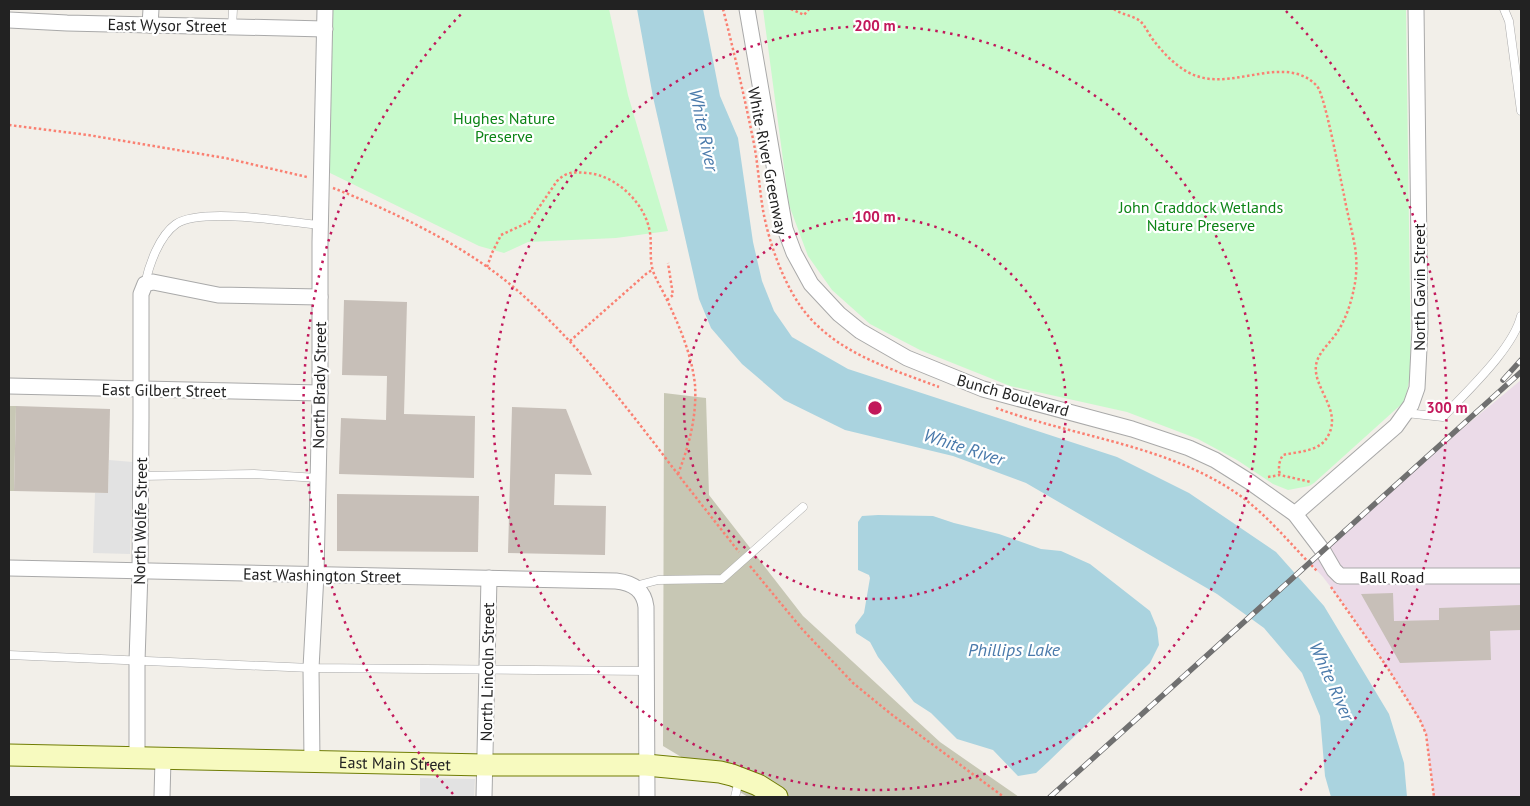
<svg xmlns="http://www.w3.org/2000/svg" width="1530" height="806" font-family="'PT Sans',sans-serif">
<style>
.industrial{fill:#ebdbe8}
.construction{fill:#c7c7b4}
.park{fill:#c8facc}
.parking{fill:#e2e2e2}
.water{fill:#aad3df}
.building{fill:#c7bfb8}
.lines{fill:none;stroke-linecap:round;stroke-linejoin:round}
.lane-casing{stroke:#a9a9a9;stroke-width:9}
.street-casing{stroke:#a9a9a9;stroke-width:17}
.secondary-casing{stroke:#707d05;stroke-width:23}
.path{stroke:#fa8072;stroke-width:2.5;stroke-dasharray:2.5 2.5;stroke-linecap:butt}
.lane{stroke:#fff;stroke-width:8}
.street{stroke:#fff;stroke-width:15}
.secondary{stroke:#f7fabf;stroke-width:21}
.rail-casing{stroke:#707070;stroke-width:5.5}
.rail{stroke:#fff;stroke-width:4;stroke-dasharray:11;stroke-linecap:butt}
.ring{fill:none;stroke:#c2185b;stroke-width:2.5;stroke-dasharray:2.5 5}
.labels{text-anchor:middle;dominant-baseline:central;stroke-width:4.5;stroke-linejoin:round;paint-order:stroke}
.street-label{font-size:16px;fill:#222;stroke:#fff}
.park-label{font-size:16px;fill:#0c8416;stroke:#fff}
.water-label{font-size:18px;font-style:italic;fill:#4a7aab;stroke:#fff}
.centre{fill:#c2185b;stroke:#fff;stroke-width:2.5}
.ring-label{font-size:15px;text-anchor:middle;font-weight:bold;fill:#c2185b;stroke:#fff;stroke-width:4.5;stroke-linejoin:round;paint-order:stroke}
</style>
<rect width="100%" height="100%" fill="#f2efe9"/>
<!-- industrial -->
<path class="industrial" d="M1521,380V797H1434L1426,734L1420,720L1387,667L1343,603L1323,577L1310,563L1428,457Z"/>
<!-- construction -->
<g class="construction">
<path d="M664,393L706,398L709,495L803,616L940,742L1019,797H748L663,746Z"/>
<path d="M9,406H16L14,491H9Z"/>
</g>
<!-- park -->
<g class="park">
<path d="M333,9H609L628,95L668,231L616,238L528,242L504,253L479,246L326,171Z"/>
<path d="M763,9H1406L1411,371L1405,401L1314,483L1309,486L1288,490L1273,484L1237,460L1198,439L1127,412L1010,386L920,350L870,324L832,290L808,256L789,205Z"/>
</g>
<!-- parking -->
<g class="parking">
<path d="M109,460L133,462L130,554L93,553L95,493H108Z"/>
<path d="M420,778L475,779L474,797H420Z"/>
</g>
<!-- water -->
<g class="water">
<path d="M637,9H703L720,96L738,138L753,242L762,281L774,311L792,337L848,369L1117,457L1189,493L1276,552L1324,606L1389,714L1404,763L1407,797H1331L1325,776L1320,716L1302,673L1264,628L1217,594L1026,483L953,456L845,430L784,400L742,364L711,328L699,299L653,97Z"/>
<path d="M878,515L933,516L954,523L999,534L1041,549L1061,551L1090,564L1150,611L1157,628L1159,645L1150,663L1048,762L1036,773L1018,776L993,750L957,739L931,713L914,702L878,657L870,642L856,633L855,625L864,613L870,578L869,575L858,570V522L862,516Z"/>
</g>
<!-- building -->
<g class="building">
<path d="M344,300L407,302L404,414L475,416L474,478L339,474L341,418L386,420L387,376L342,375Z"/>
<path d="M16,406L110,409L108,493L14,491Z"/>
<path d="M512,407L566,409L592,475L555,474L554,505L606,506L605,555L508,553Z"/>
<path d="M337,494L479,496L478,552L337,551Z"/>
<path d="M1393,593L1394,621L1439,620V608L1521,605V630L1490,631L1491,660L1400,663L1361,594Z"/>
</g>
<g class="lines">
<!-- lane casing -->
<g class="lane-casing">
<g id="lane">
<path d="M1504,9L1509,21L1521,111"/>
<path d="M232,27L233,9"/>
<path d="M145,284C149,265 159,236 176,224C202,207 287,222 320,225"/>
<path d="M1406,413L1443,417C1467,391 1513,349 1521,316"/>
<path d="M141,476L254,474L318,478"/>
<path d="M635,586L658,580L722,579L803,507"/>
<path d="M9,655L311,668L647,671"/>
<path d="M735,797L739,780"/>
</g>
</g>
<!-- street casing -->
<g class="street-casing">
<g id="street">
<path d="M747,9L785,229L794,253L811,284L839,314L860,331L907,358L983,389L1132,429L1189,448L1215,460L1250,482L1295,514L1323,551L1334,570L1340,576H1521"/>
<path d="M9,20L67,23L325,29"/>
<path d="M150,25L151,9"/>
<path d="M9,386L320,393"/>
<path d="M1295,514L1396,426L1411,405L1417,388L1420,328L1416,9"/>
<path d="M9,568L616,581C633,583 644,590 646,607L647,797"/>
<path d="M137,758V661L140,571L141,417V294L145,284L153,282L218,295L320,297"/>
<path d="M312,761L311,668L316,574L320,393V242L325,9"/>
<path d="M162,797L163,759"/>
<path d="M484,797L489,578"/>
</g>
</g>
<!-- secondary casing -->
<g class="secondary-casing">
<g id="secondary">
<path id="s1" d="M9,755L485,765H646L720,772L732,775L758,785L777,797"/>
</g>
</g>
<!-- path -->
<g class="path">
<path d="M723,9C734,52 744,95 753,139C758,162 759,187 763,210C769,244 786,292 810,318C843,355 894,370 939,387"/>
<path d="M791,9L804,15L809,9"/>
<path d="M1114,9C1121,15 1134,15 1141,22C1146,27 1149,35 1154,41C1166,56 1181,72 1200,77C1237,88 1287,54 1317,86C1325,95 1340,177 1344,195C1347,212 1352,230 1355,247C1357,260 1357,275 1354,288C1351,304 1345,321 1336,334C1329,344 1318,353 1316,365C1313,388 1341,409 1329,434C1321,452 1300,451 1283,455C1279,461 1278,467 1280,475"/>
<path d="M9,125L88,135L225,158L307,177"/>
<path d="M333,188C395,212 468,247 518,291C574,340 619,397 664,456C688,488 714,520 739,552"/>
<path d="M487,267L492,253L501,235L529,222L557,181C567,171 575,172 588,173C617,176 646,204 650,233C652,245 649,258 653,271C656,280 662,289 666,298C679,325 692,355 695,385C697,416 689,446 678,474"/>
<path d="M667,300L673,295L668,263"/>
<path d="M570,341L646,274L652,270"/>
<path d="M996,408C1078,438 1170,445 1242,497C1270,518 1294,548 1318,572"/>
<path d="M1268,477L1280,475L1311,482"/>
<path d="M750,566L802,629L853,683L891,714L1004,797"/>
<path d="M1331,587L1387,667L1420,720L1426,734L1434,797"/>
</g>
<!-- lane -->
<use href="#lane" class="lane"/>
<!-- street -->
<use href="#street" class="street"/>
<!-- secondary -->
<use href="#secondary" class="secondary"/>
<!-- rail casing -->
<g class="rail-casing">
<g id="rail">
<path d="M1503,380L1521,360"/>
<path d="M1050,797L1521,372"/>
</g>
</g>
<!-- rail -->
<use href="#rail" class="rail"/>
</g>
<!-- distance rings -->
<g class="ring">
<circle cx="875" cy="408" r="191"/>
<circle cx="875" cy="408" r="382"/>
<path d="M453 794A572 572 0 0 1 464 11M1286 11A572 572 0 0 1 1297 794"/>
</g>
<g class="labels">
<!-- street labels -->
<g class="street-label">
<text transform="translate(167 25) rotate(1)">East Wysor Street</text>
<text transform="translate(768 161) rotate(79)">White River Greenway</text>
<text transform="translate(1419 287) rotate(-90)">North Gavin Street</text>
<text transform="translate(319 385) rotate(-89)">North Brady Street</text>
<text transform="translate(164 390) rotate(1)">East Gilbert Street</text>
<text transform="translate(1013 395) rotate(16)">Bunch Boulevard</text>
<text transform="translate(140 521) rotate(-89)">North Wolfe Street</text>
<text transform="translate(322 575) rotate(1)">East Washington Street</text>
<text x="1392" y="577">Ball Road</text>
<text transform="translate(487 672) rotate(-89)">North Lincoln Street</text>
<text stroke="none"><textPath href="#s1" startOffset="386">East Main Street</textPath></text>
</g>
<!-- park labels -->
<g class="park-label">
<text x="504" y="118">Hughes Nature<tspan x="504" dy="18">Preserve</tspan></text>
<text x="1201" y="207">John Craddock Wetlands<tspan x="1201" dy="18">Nature Preserve</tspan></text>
</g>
<!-- water labels -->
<g class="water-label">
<text transform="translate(704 130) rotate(78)">White River</text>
<text transform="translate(964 447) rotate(18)">White River</text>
<text x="1014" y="649">Phillips Lake</text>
<text transform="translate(1332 681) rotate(66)">White River</text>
</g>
</g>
<circle cx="875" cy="408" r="8" class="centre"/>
<g class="ring-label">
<text x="875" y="31">200 m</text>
<text x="875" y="222">100 m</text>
<text x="1447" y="413">300 m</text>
</g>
<!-- border -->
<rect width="1530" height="806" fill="none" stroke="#222222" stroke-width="20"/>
</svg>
